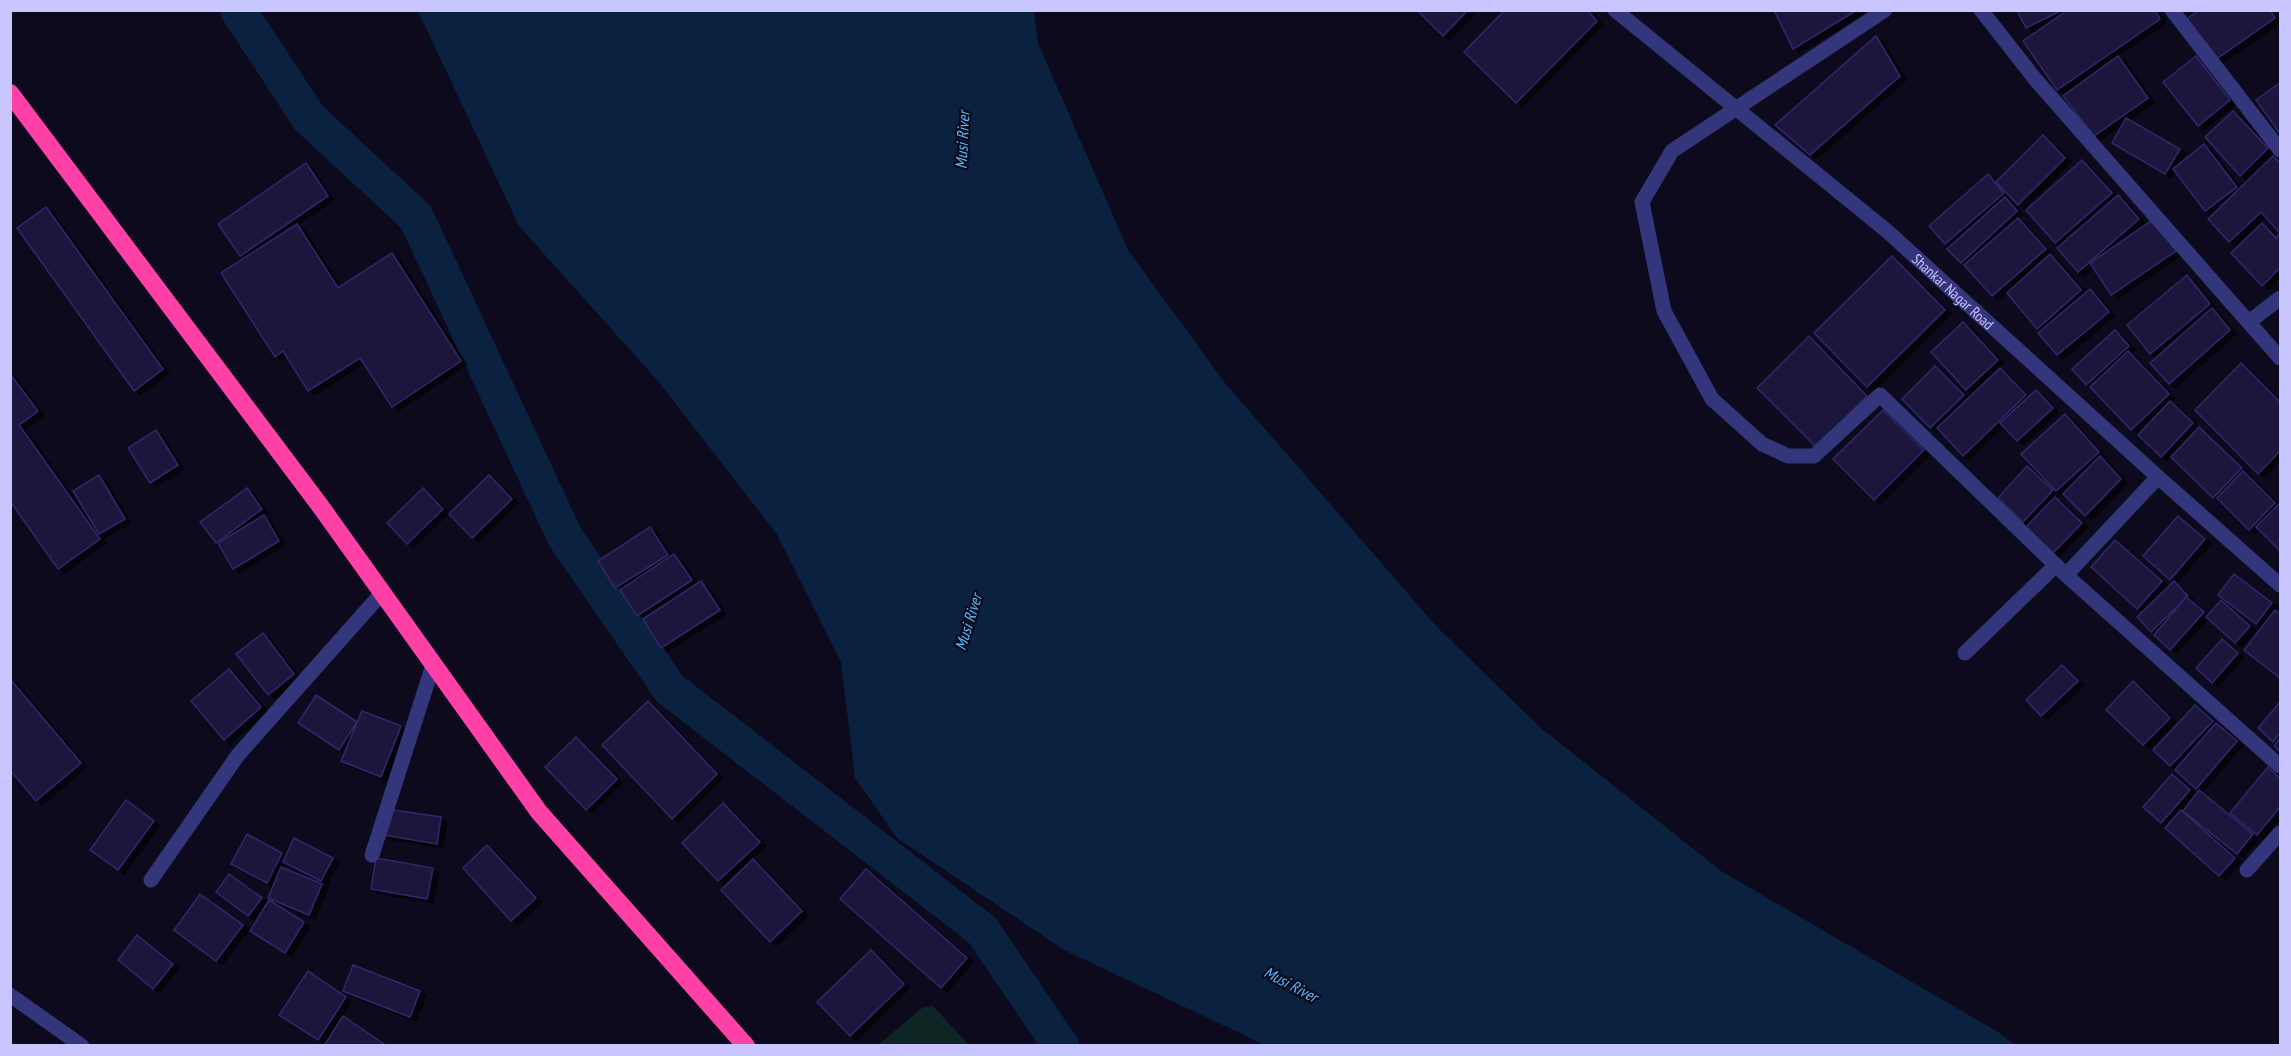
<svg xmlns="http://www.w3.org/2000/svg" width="2291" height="1056" font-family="'PT Sans Narrow',sans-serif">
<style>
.green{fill:#0e2623}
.water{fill:#0a2240}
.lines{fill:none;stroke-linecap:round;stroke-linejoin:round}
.canal{stroke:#0a2240;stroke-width:36}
.building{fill:#1c163d;stroke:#31286a;stroke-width:1.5;filter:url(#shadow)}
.lane{stroke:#34367c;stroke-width:15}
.street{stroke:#34367c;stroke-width:15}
.highway{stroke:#ff40a7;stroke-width:18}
.labels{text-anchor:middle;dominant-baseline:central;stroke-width:4.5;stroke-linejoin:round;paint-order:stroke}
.street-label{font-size:15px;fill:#c8c5ff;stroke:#0c0a1c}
.water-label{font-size:16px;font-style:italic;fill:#53baff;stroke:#0c0a1c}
</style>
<defs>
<filter id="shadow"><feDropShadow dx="6" dy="4" stdDeviation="0" flood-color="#0009"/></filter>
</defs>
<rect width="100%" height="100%" fill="#0c0a1c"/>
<!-- green -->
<path class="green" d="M933,1006L969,1045H878L922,1008Z"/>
<!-- water -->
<path class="water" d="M418,11H1034L1038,43L1128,250L1225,383L1437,627L1541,728L1721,871L1998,1032L2015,1045H1265L1064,950L897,838L855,778L841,662L776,533L658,381L519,226Z"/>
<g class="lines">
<!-- canal -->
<path class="canal" d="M238,10L309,118L416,217L565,537L670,689L982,930L1061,1046"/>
</g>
<!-- building -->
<g class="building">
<path d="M1417,10H1468L1443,36Z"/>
<path d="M1505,10H1587L1597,21L1516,103L1464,52Z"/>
<path d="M1774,10H1857L1793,49Z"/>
<path d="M2017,10H2062L2026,28Z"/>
<path d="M2068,10H2155L2160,19L2057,90L2023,41Z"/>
<path d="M2199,10H2270L2275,18L2215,60L2187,19Z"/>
<path d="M1876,36L1900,76L1810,155L1775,125Z"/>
<path d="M2118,56L2148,98L2094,136L2063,96Z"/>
<path d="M2196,56L2230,100L2198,126L2163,82Z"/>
<path d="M2280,83V134L2256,100Z"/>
<path d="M2233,111L2268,148L2240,176L2205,137Z"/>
<path d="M2126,118L2180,149L2165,174L2112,143Z"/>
<path d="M2043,135L2065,158L2018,205L1996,182Z"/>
<path d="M2204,144L2237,187L2205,211L2173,169Z"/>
<path d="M2273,156L2280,163V233L2261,212L2229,242L2208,219Z"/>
<path d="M2082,160L2112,193L2055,243L2026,210Z"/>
<path d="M306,163L328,196L240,256L218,224Z"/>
<path d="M1988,174L2004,193L1945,244L1929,226Z"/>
<path d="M2118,195L2139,219L2078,272L2057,248Z"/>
<path d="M2005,197L2017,211L1961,263L1947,249Z"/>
<path d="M46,207L163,369L134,391L17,228Z"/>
<path d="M2018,218L2046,249L1992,296L1964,265Z"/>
<path d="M2154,219L2176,251L2111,295L2090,263Z"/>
<path d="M2262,223L2276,238L2280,233V268L2262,286L2231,253Z"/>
<path d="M297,224L338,288L392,253L461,361L392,407L360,358L308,391L283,351L275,357L221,273Z"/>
<path d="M2050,254L2081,290L2037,329L2007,293Z"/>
<path d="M1892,256L1945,310L1867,387L1814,333Z"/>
<path d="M2187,275L2210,304L2150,354L2127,325Z"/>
<path d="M2090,289L2109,312L2057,355L2038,333Z"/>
<path d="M2212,308L2230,330L2169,384L2150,363Z"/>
<path d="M1963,322L1998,360L1966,390L1931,352Z"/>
<path d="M2115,330L2129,346L2086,385L2072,369Z"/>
<path d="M1809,336L1867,396L1816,447L1757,388Z"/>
<path d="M2128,351L2169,394L2131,430L2090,387Z"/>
<path d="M2241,363L2280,402V451L2258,474L2195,410Z"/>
<path d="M1935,366L1964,395L1930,428L1902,399Z"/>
<path d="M2000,368L2026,395L1963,456L1937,428Z"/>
<path d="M10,374L38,411L19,425L100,539L58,569L10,501Z"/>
<path d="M2036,390L2053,408L2017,441L2000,423Z"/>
<path d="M2170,401L2193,423L2161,457L2138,435Z"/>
<path d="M1883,410L1924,450L1874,500L1833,459Z"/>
<path d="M2065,414L2099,452L2056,491L2021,454Z"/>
<path d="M2199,427L2242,468L2213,498L2171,457Z"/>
<path d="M156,430L178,465L150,483L128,448Z"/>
<path d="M2100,456L2121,479L2085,516L2063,494Z"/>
<path d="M2027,466L2053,490L2023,522L1998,498Z"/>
<path d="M2243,471L2275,503L2249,530L2217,498Z"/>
<path d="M99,475L125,519L99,534L73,491Z"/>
<path d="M489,475L512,499L472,538L449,514Z"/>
<path d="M247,488L262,509L216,543L200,522Z"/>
<path d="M423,488L443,509L407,544L387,523Z"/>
<path d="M2055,497L2082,523L2053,553L2026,527Z"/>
<path d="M2280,503V551L2256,527Z"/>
<path d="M264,515L279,541L233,569L218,543Z"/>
<path d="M2178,516L2205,539L2170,580L2143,556Z"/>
<path d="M650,527L668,555L615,588L598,561Z"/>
<path d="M2115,540L2162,581L2137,609L2091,567Z"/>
<path d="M674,554L692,580L637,616L620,590Z"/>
<path d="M2234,574L2272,603L2256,624L2218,595Z"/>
<path d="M701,581L720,610L661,648L643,619Z"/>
<path d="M2174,581L2188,596L2151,632L2137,617Z"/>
<path d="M2186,597L2204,612L2170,650L2154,635Z"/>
<path d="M2221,600L2250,626L2235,643L2206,617Z"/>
<path d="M2275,610L2280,614V678L2244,650Z"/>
<path d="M263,633L294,674L268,695L236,654Z"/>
<path d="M2222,639L2238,653L2212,683L2196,668Z"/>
<path d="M2062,665L2078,681L2041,716L2026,700Z"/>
<path d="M229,669L261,707L224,740L191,701Z"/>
<path d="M10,679L81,763L36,801L10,770Z"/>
<path d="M2133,681L2170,718L2143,745L2106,710Z"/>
<path d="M316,695L357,722L339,750L298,723Z"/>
<path d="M648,701L717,774L672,819L602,745Z"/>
<path d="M2280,702V733L2273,742L2258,728Z"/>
<path d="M2195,705L2213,721L2170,766L2153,750Z"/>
<path d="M362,711L401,726L381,777L341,761Z"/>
<path d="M2216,723L2237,741L2196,789L2175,770Z"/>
<path d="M576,737L617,779L586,810L545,767Z"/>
<path d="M2280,738V752L2274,746Z"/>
<path d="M2268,767L2280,778V807L2257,835L2230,813Z"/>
<path d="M2172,774L2190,790L2161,823L2143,807Z"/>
<path d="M2199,790L2253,834L2237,854L2183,811Z"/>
<path d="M126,800L154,821L118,870L90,850Z"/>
<path d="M723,803L760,842L718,881L682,843Z"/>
<path d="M387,809L441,817L437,844L383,835Z"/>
<path d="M2181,810L2235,858L2219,876L2165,828Z"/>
<path d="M247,834L282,853L267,883L231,864Z"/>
<path d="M294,838L333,858L321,881L283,862Z"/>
<path d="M487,845L536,898L511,921L463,868Z"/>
<path d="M376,858L433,868L427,899L371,889Z"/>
<path d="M753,859L802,911L770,942L721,890Z"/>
<path d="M281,867L322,884L309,915L268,898Z"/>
<path d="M866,869L967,958L941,988L840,899Z"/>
<path d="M229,874L262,898L248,916L216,892Z"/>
<path d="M200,894L243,925L216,961L174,930Z"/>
<path d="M269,900L304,922L285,953L250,931Z"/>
<path d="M137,935L173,964L153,989L118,960Z"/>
<path d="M871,950L904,984L850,1036L817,1002Z"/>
<path d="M353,965L420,991L410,1017L343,991Z"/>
<path d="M308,971L346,997L318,1040L279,1015Z"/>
<path d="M343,1016L387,1046H324Z"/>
</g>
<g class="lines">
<!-- lane -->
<path class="lane" d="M10,995L82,1046"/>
<!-- street -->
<g class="street">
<path id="s1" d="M1615,10L1887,231L2158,477L2280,585"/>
<path d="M1885,10L1672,151L1642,202L1664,311L1712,399L1762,444L1788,456H1814L1880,395L2066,575L2280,766"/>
<path d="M1981,10L2035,79L2280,358"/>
<path d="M2172,10L2280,150"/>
<path d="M2249,322L2280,298"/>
<path d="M2066,575L2158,477"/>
<path d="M1965,653L2056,565"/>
<path d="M372,855L433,665"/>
<path d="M2247,870L2280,833"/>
<path d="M151,880L238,755L382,593"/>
</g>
<!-- highway -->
<path class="highway" d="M10,93L321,507L539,812L746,1046"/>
</g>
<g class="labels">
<!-- street labels -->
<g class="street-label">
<text stroke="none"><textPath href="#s1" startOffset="440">Shankar Nagar Road</textPath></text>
</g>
<!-- water labels -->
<g class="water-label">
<text transform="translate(962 140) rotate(-87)">Musi River</text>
<text transform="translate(968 622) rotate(-73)">Musi River</text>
<text transform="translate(1291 984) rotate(28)">Musi River</text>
</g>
</g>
<!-- border -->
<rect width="2291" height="1056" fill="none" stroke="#c8c5ff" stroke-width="24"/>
</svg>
